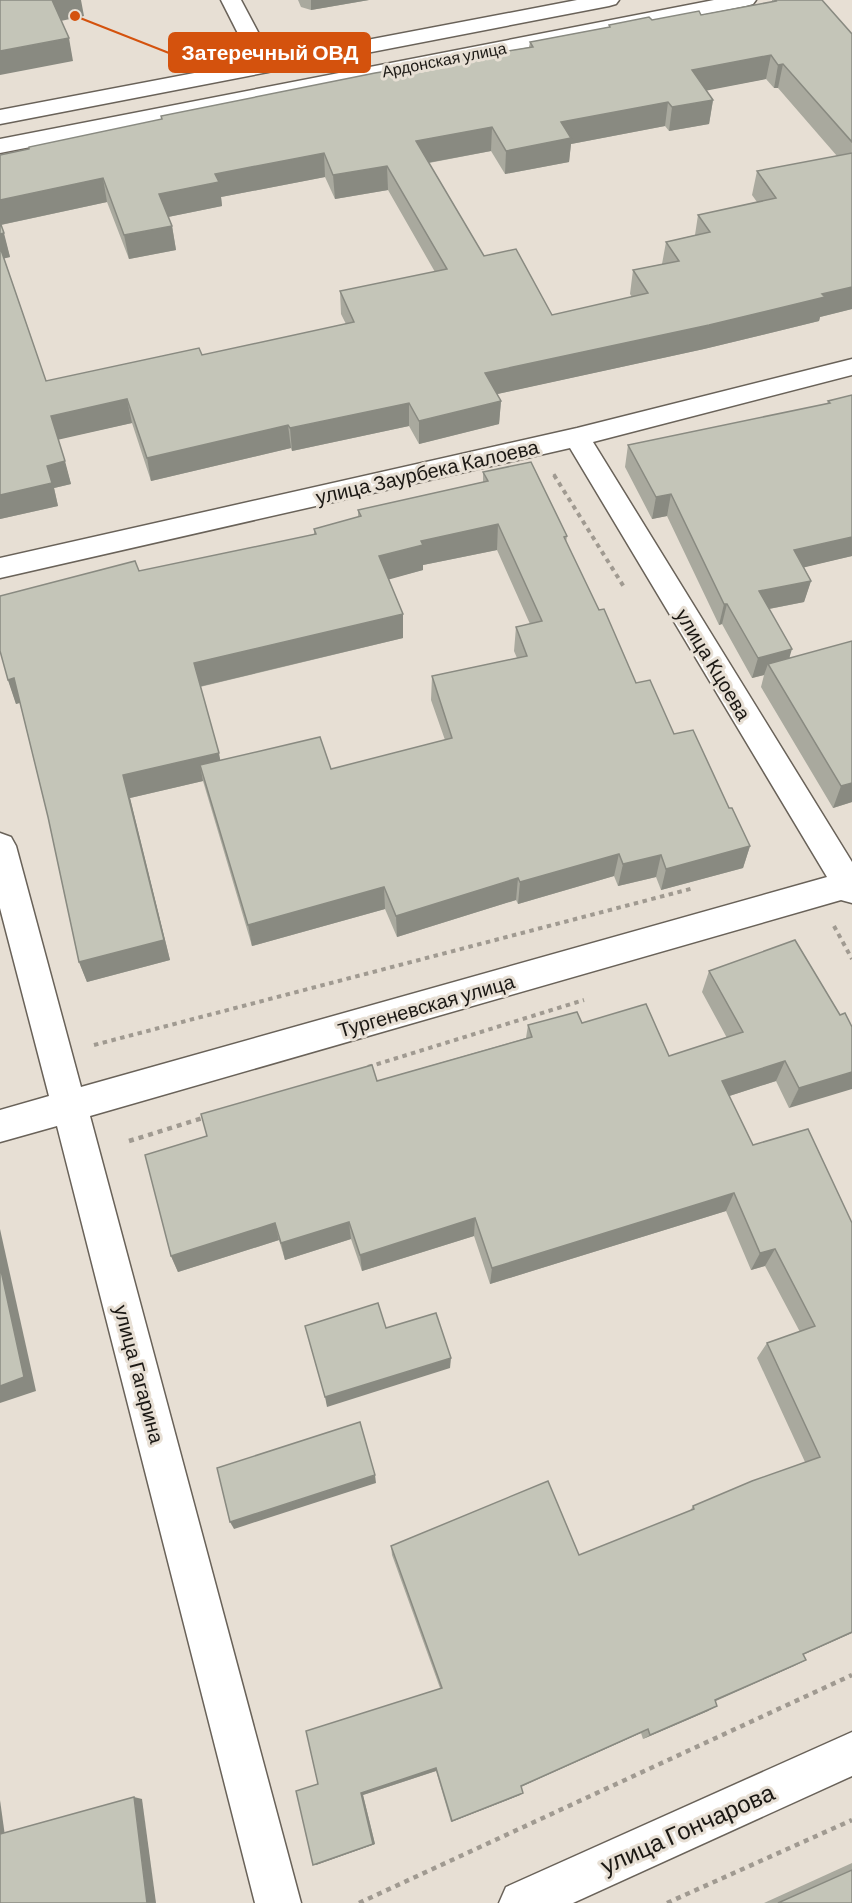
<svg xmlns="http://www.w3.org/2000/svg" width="852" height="1903" font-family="Barlow,sans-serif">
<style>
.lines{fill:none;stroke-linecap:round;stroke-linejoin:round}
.minor-casing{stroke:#696259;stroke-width:3}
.major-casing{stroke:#696259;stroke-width:3}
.path-far2{stroke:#a09a91;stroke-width:3;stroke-dasharray:3 3;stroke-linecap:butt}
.path-far1{stroke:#a09a91;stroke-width:4;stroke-dasharray:4.5 4.5;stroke-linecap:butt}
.path{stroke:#a09a91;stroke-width:4.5;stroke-dasharray:5 5;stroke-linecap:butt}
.minor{fill:#fff;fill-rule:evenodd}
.major{fill:#fff;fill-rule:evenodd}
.wall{fill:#a9a99e;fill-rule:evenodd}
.shaded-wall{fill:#898a81}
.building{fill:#c4c5b8;stroke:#898a81;stroke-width:1.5}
.labels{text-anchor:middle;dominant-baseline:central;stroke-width:6;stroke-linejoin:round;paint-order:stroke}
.far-street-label{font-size:16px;fill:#1b1814;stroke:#e7dfd4}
.street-label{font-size:20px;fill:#1b1814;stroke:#e7dfd4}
.near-street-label{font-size:24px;fill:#1b1814;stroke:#e7dfd4}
.leader{fill:none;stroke:#d4520d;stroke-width:2}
.callout-dot{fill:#d4520d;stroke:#e7dfd4;stroke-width:2}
.callout{fill:#d4520d;stroke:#d4520d;stroke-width:2}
.callout-label{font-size:21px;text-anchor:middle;font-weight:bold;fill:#fff}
</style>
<rect width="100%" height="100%" fill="#e7dfd4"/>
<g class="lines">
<!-- minor casing -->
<g class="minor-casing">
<g id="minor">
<path d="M221,0H241L276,66L273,71L265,72L257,71Z"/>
<path d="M852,359V375L593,442L852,862V903L841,900L90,1116L301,1903H255L57,1126L0,1142V1110L49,1096L0,908V833L11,837L16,846L81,1087L827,877L570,448L0,578V558L577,428Z"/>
<path d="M852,1732V1776L573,1903H499L506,1887Z"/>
</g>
</g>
<!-- major casing -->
<g class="major-casing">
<g id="major">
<path d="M577,0H619L616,4L609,6L0,124V110Z"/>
<path d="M714,0H756L753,4L746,6L0,153V139Z"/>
</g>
</g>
<!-- path-far2 -->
<path class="path-far2" d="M554,474L555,476"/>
<!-- path-far1 -->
<g class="path-far1">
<path d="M554,475L624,587"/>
<path d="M834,926L852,959"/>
<path d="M94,1045L694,888"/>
<path d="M368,1067L584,1000"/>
</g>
<!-- path -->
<g class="path">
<path d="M129,1141L206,1117"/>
<path d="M359,1903L852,1675"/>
<path d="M667,1903L852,1820"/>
</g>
<!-- minor -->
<use href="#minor" class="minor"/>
<!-- major -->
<use href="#major" class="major"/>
</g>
<!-- wall -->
<g class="wall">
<path d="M298,0H369L311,10L301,7Z"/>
<path d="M772,0H822L852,34V309L820,317L819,321L704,349L497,394L501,401L499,424L419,444L409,426L292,451L291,448L151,481L132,423L58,439L71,484L54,488L58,506L0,519V155L29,149L162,120L161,116L529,47L530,42L609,27V25L701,15L772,2ZM766,79L774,88H778L837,156L757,171L752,195L757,202L698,215L695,235L666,242L662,264L633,270L630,294L632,297L552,315L484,256L429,163L491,151L505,174L569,162L571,144L665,126L669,131L709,124L713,100L706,90ZM325,177L335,199L388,190L435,272L340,291L341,314L346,324L202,355L46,381L4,258L10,257L1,225L107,202L129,259L176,250L172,226L168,217L222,206L221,197Z"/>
<path d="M852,395V556L804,567L811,581L804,602L769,609L852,802L833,808L761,687L764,675L752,678L722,624L719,625L667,516L652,519L625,467L628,445L827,404L828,401Z"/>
<path d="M483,472L567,536L566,543L599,610L636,683L729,808L750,846L743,868L661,890L656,877L618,886L614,876L518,904L516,900L397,937L385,909L252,946L203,781L130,798L170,960L87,982L79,962L48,817L20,703L16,704L8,680L139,571L314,535V529L358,517V510L483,482ZM497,550L530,624L516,627L514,651L517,658L432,676L431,700L445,740L331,769L220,760L200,687L403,638V614L388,579L423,570V565Z"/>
<path d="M709,971L840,1015L789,1108L776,1081L729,1096L753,1145L808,1129L852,1633L803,1655L806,1660L794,1666L716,1701L708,1711L643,1739L641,1733L521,1787L520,1795L451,1822L436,1771L363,1795L375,1844L316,1865L318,1784L440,1688L392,1555L391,1546L579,1555L690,1511L693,1506L805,1462L757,1358L767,1343L800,1332L765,1266L751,1270L726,1211L490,1284L474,1236L362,1271L351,1239L285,1260L279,1240L178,1272L171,1256L207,1136L377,1081L526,1038L528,1025L582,1023L669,1056L727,1038L702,992Z"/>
<path d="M852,1863V1903H764Z"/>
</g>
<!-- shaded-wall -->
<g class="shaded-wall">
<path d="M52,0H81L84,16L56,22Z"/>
<path d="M311,0H369L311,10Z"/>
<path d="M69,38L73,61L0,75V51Z"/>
<path d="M771,55L766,79L689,94L692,70Z"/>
<path d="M783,64L778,88H774L778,65Z"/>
<path d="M713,100L709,124L669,131L672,107Z"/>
<path d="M668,102L665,126L571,144L569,162L505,174L506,151L561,122Z"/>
<path d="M492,127L491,151L416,165V141Z"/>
<path d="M324,153L325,177L221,197L222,206L163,218L159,194L215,174Z"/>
<path d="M387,166L388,190L335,199L333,175Z"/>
<path d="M103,178L107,202L0,225V200Z"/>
<path d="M172,226L176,250L129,259L124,235Z"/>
<path d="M4,233L10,257L2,259L0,251V234Z"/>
<path d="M852,287V309L820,317L819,321L704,349L484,397L485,373Z"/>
<path d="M127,399L132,423L57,440L51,416Z"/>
<path d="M501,401L499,424L419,444V421Z"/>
<path d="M409,403V426L292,451L290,428Z"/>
<path d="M288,425L291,448L151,481L147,458Z"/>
<path d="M65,461L71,484L54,488L58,506L0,519V495L47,466Z"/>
<path d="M671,494L667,516L652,519L656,497Z"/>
<path d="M498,524L497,550L423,565V570L380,582L379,556L421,541Z"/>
<path d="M852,537V556L789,571L794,550Z"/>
<path d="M811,581L804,602L753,612L759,591Z"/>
<path d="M724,604H727L722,624L719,625Z"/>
<path d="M403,614V638L198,687L194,663Z"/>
<path d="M792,649L786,669L768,664L764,675L752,678L758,658Z"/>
<path d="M14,678L22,702L16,704L8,680Z"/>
<path d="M219,753L223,776L200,765L203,781L130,798L170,960L87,982L79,962L123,775Z"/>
<path d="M852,783V802L833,808L841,786Z"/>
<path d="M750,846L743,868L661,890L666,869Z"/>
<path d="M619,854L614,876L518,904L520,882Z"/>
<path d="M661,855L656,877L618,886L623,864Z"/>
<path d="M518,878L516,900L397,937L396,916Z"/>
<path d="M384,887L385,909L252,946L248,925Z"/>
<path d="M785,1061L776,1081L714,1101L722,1081Z"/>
<path d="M852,1072V1089L789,1108L799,1088Z"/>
<path d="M734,1193L726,1211L490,1284L492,1268Z"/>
<path d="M475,1218L474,1236L362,1271L360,1255Z"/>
<path d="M349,1222L351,1239L285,1260L281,1243Z"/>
<path d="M275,1223L279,1240L178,1272L171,1256Z"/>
<path d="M0,1229L36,1391L0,1403Z"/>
<path d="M775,1249L765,1266L751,1270L760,1253Z"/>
<path d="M451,1358L450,1368L327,1407L325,1397Z"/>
<path d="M375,1475L376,1483L234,1529L230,1522Z"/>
<path d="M852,1632V1633L791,1660L803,1654Z"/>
<path d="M806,1660L794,1666L706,1705L715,1700Z"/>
<path d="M717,1706L708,1711L643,1739L650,1735Z"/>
<path d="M648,1729L641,1733L518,1788L521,1786Z"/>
<path d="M436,1768V1771L363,1795L375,1844L316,1865H313L361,1793Z"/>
<path d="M523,1793L520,1795L451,1822L452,1821Z"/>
<path d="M134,1797L142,1799L156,1903H147Z"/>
<path d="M0,1800L5,1836H0Z"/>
</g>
<!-- building -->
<g class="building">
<path d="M0,0H52L69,38L0,51Z"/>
<path d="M775,0H822L852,34V142L783,64L778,65L771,55L692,70L713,100L672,107L668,102L561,122L571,138L506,151L492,127L416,141L484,256L516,249L552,315L648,293L633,270L679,261L666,242L710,232L698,215L776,198L757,171L852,153V287L822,294L825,297L709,325L485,373L501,401L419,421L409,403L290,428L288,425L147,458L127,399L51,416L65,461L47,466L52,483L0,495V247L46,381L199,348L202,355L354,322L340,291L447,269L387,166L333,175L324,153L215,174L219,182L159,194L172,226L124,235L103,178L0,200V155L29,149V147L162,119L161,116L375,73L533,47L530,42L610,27L609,25L649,17L652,20L699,11L701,15L776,1Z"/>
<path d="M0,222L4,233L0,234Z"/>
<path d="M852,395V537L794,550L811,581L759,591L792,649L758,658L727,604H724L671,494L656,497L628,445L830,403L828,401Z"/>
<path d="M531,462L567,536L564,537L599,610L604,609L636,683L650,680L674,734L693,730L729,808H732L750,846L666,869L661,855L623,864L619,854L520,882L518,878L396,916L384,887L248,925L200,765L320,737L331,769L452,738L432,676L527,656L516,627L542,621L498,524L421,541L423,545L379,556L403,614L194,663L219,753L123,775L164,940L79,962L48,817L14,678L8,680L0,651V596L135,561L139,571L316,534L314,529L361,516L358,510L488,481L483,472Z"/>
<path d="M852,641V783L841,786L768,664Z"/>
<path d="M795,940L840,1015L845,1013L852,1027V1072L799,1088L785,1061L722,1081L753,1145L808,1129L852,1223V1632L803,1654L806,1660L715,1700L717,1706L650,1735L648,1729L521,1786L523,1793L452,1821L436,1768L361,1793L373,1844L313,1865L296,1791L318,1784L306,1731L442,1688L391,1546L548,1481L579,1555L694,1509L693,1506L752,1481L820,1457L767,1343L815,1326L775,1249L760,1253L734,1193L492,1268L475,1218L360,1255L349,1222L281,1243L275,1223L171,1256L145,1155L207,1136L201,1114L372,1065L377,1081L532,1037L528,1025L577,1012L582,1023L646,1004L669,1056L743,1032L709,971Z"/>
<path d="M0,1266L24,1377L0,1386Z"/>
<path d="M378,1303L386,1328L436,1313L451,1358L325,1397L305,1326Z"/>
<path d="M360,1422L375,1475L230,1522L217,1468Z"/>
<path d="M134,1797L147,1903H0V1834Z"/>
<path d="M852,1870V1903H778Z"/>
</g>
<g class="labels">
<!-- far-street labels -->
<g class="far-street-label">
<text transform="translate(444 59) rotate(-11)">Ардонская улица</text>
</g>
<!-- street labels -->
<g class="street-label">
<text transform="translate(427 471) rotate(-13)">улица Заурбека Калоева</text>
<text transform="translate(714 664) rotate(59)">улица Кцоева</text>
<text transform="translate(426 1005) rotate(-16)">Тургеневская улица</text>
<text transform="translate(140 1374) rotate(75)">улица Гагарина</text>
</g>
<!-- near-street labels -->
<g class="near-street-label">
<text transform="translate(687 1828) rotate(-24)">улица Гончарова</text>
</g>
</g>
<!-- callouts -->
<path class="leader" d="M75 16L169 53"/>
<circle class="callout-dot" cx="75" cy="16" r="6"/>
<rect class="callout" x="169" y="33" width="201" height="39" rx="6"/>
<g class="callout-label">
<text x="270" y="60">Затеречный ОВД</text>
</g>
</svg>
